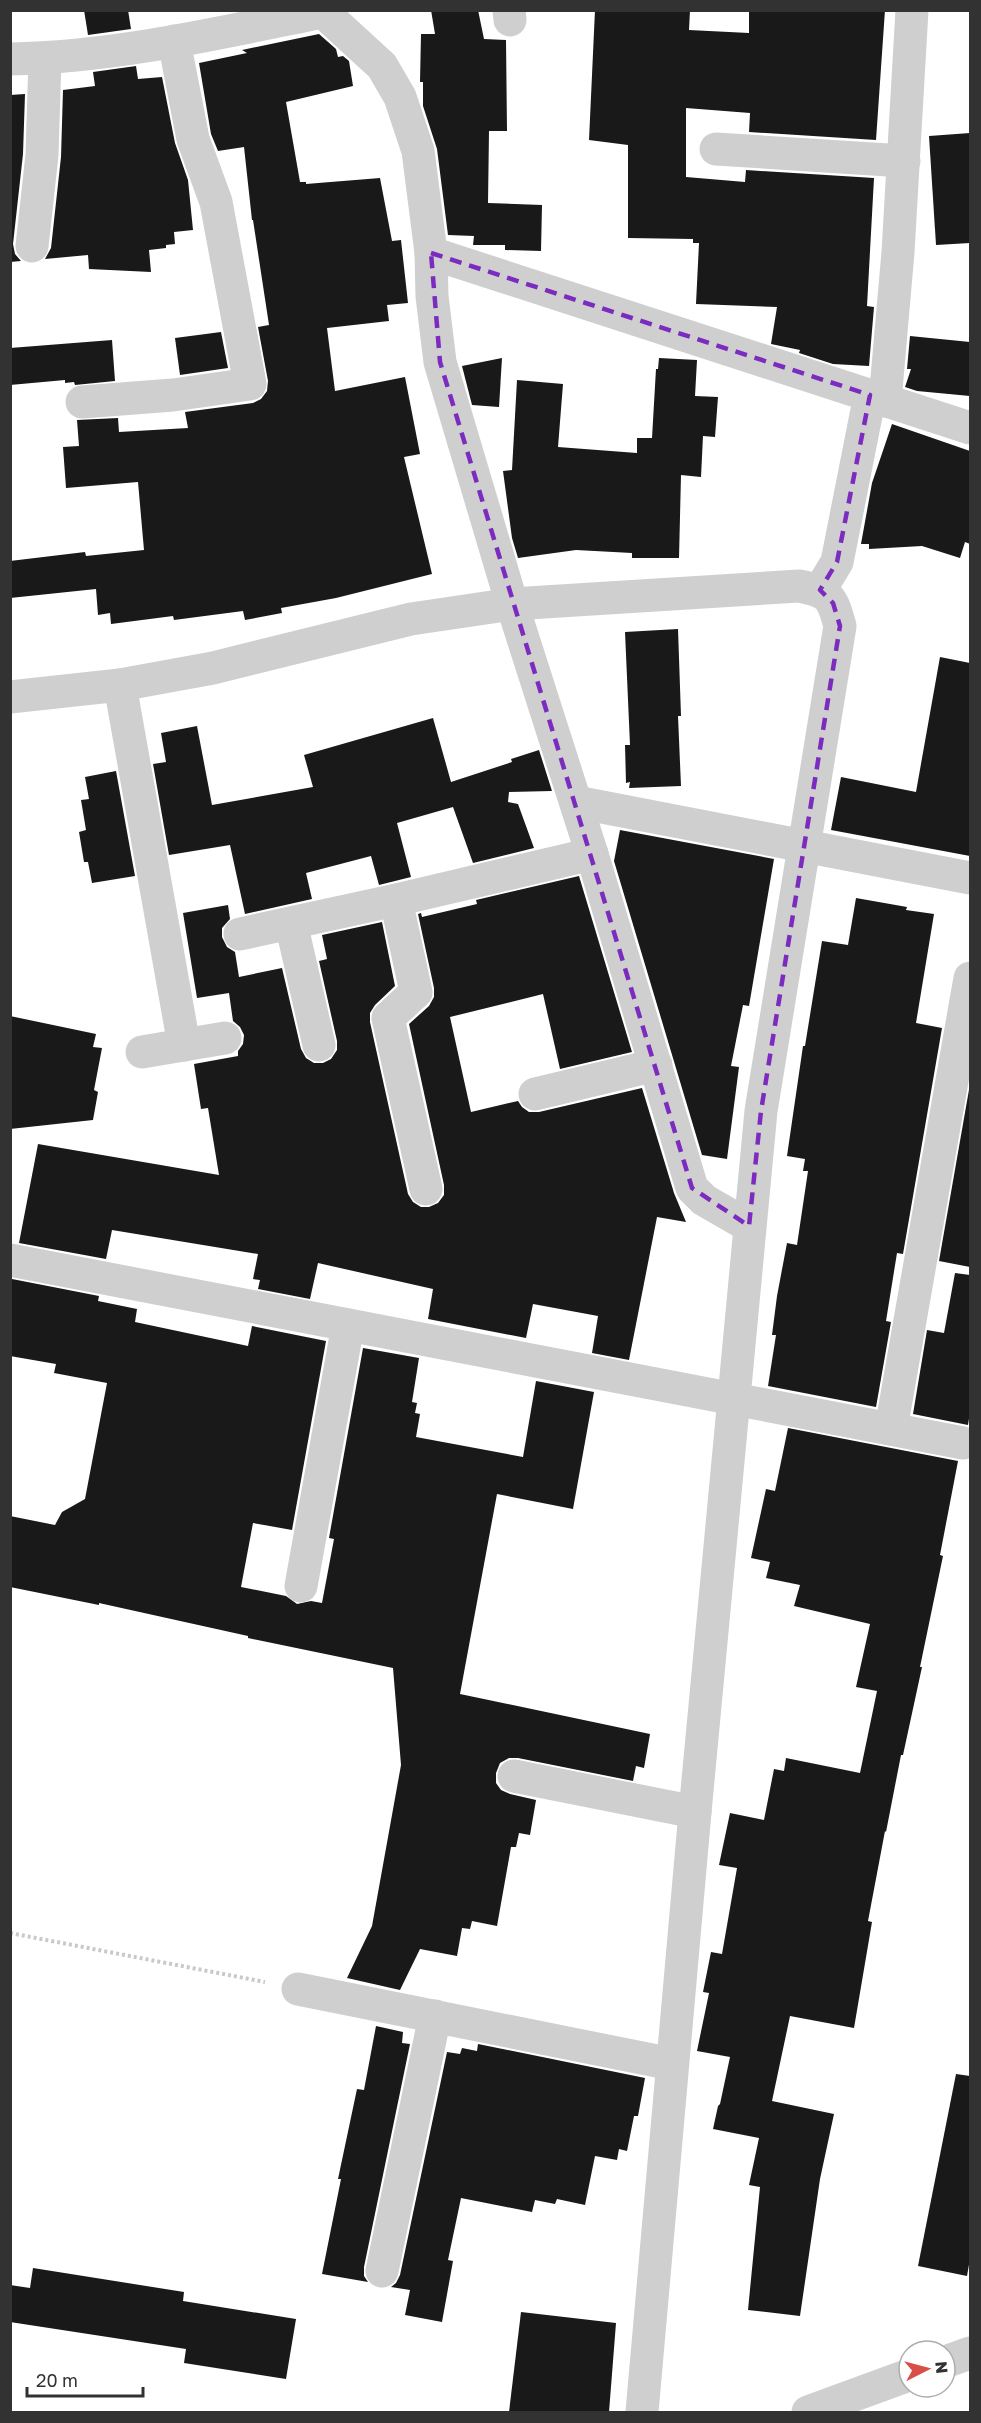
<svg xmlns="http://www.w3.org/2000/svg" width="981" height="2423" font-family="'Golos Text',sans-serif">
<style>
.building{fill:#191919}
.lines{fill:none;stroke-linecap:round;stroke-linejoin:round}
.path{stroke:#c9c9c9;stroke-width:4;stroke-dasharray:3 3;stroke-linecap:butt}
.minor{stroke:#cfcfcf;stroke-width:33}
.marked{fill:none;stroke:#7b2cbf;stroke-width:4.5;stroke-dasharray:12 8;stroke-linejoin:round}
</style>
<rect width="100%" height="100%" fill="#fff"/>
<!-- building -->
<g class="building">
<path d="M84,10H128L131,29L88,35Z"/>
<path d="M431,10H478L484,39L506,40L507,131H489L488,203L542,205L541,251L505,250V245H473L474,236L448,235L437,149L423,106V82H420L421,34H435Z"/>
<path d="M595,10H690L689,30L749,33V10H885L876,140L749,132L750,113L686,108V177L745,182L746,170L874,178L867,306L874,307L869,366L833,364L799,353L800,350L771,344L777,307L696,304L699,243H693V239L628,238V145L589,140Z"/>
<path d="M319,34L336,49L338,57L343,56L349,61L353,86L286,102L300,182H306V184L380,178L392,241L401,240L408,303L387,305L389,321L327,328L335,391L405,377L420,454L404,457L432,574L336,598L281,608L282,613L245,620L243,611L174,620L173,616L111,624L110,613L98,615L96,589L10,598V561L85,552L86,556L144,550L138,482L66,488L63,447L79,446L77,420L118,418L119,432L188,428L185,412L253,403L261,399L267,391L268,381L258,327L269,325L253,220H252L244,147L218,151L211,134L199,63L247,53L242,50Z"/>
<path d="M136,66L138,79L162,77L175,143L188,180L193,230L174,232L175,244L166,245V248L149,250L151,272L89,269L88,255L45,259L51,248L61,157L63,90L95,86L93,72Z"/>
<path d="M25,94L23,154L13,244L15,254L21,261L10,262V95Z"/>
<path d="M970,133V243L936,245L929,136Z"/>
<path d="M221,332L228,368L180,375L175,338Z"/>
<path d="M910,336L970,342V396L917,391L905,387L911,369H907Z"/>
<path d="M112,340L115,381L75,385L74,382L65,383V380L10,385V348Z"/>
<path d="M502,358L499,407L472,405L462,366Z"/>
<path d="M659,358L697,360L695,396L718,397L715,437L703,436L701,477L681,475L679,558H632V553L576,550L518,558L512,538L503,471L512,470L517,380L563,384L558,447L637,453V438H652L656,369H658Z"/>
<path d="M892,424L970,451V544L965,542L960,558L922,546L869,549V544H861L872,483Z"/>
<path d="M678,629L681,716H678L681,786L629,788L630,782L626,783L625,745H630L625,632Z"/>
<path d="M940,657L970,663V856L831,830L841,777L916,792Z"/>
<path d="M433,718L451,782L512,762L511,759L539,750L552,791L509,792L508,802L518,804L534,848L473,863L453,807L397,823L411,877L379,885L371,856L306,873L312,899L245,914L230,845L169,855L153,764L166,762L161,733L197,726L212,805L313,787L304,755Z"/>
<path d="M116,771L135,876L92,883L88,862H84L79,832L86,830L81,800L89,799L85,777Z"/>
<path d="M620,830L774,859L749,1006L743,1005L731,1066L739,1067L727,1159L702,1155L614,861Z"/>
<path d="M579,876L632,1052L560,1069L543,994L450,1017L471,1112L518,1101L522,1107L529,1112H539L642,1088L674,1193L686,1222L657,1217L629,1360L592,1353L598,1316L533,1304L526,1338L428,1319L433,1289L318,1263L310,1299L258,1289L260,1280L253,1279L258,1254L112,1230L106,1259L19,1243L38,1144L219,1175L208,1108L201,1109L194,1064L238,1056V1051L243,1044L244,1035L240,1027L233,1021L229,993L197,998L183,913L228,905L230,919L222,928V937L227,947L235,952L239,977L282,968L301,1049L306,1058L314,1063H323L331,1059L337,1050V1041L319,961L327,959L322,935L382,922L395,986L375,1005L370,1013V1022L408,1194L413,1202L421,1207H429L438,1203L444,1195V1185L409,1024L429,1006L434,997V988L418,914L421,913L422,917L477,904L476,900Z"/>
<path d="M856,898L907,907L906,910L934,914L916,1023L942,1028L903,1254L897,1253L886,1321L891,1322L876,1407L768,1386L776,1335H772L777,1296L787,1243L797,1245L808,1171H803L805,1159L787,1156L803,1046H805L822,941L848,945Z"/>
<path d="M10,1016L96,1034L93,1047L102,1048L94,1090L98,1092L93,1120L10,1129Z"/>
<path d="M970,1084V1267L939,1261Z"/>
<path d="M955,1273L970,1275V1412L968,1425L913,1414L927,1330L944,1333Z"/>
<path d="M12,1279L99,1296L98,1301L137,1309L135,1322L248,1346L252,1326L326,1341L292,1530L253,1523L241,1587L286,1596L297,1604L311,1601L322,1603L334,1539L329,1538L363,1348L419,1358L412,1402L417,1403L415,1413L420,1414L416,1437L523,1457L536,1381L594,1392L573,1509L497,1494L460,1694L650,1734L644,1768L636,1766L633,1781L518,1758H509L500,1763L496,1773V1783L501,1790L510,1794L536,1800L530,1835L519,1833L516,1847H511L497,1926L472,1921L470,1929L462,1928L457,1956L420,1949L400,1990L347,1978L372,1926L401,1765L393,1668L248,1638V1636L99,1603V1605L10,1587V1516L55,1525L62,1512L85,1499L107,1383L54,1373L56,1364L10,1356Z"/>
<path d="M788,1428L958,1461L940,1555L943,1556L920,1667H922L903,1755H901L886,1832L885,1831L868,1921L872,1922L854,2028L790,2016L772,2101L834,2114L820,2179L800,2316L748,2310L760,2187L749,2185L759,2138L713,2129L718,2106L720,2104L730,2057L697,2051L709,1993L703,1992L711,1952L722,1954L737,1868L719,1865L730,1813L764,1820L774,1769L784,1771L786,1758L860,1773L877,1691L856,1687L870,1624L794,1606L800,1585L766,1578L770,1562L751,1558L766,1489L775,1491Z"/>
<path d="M376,2026L403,2032L402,2043L410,2044L364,2267V2276L368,2282L322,2274L341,2179H338L357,2089L364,2090Z"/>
<path d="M478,2044L645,2078L638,2116H634L627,2151L619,2149L617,2160L595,2156L585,2205L557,2199L555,2204L535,2200L532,2212L461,2198L448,2260L453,2261L442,2322L405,2315L410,2290L391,2287L396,2283L400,2275L447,2052L460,2054L462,2048L477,2051Z"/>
<path d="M956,2074L970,2076V2259L967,2276L918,2266Z"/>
<path d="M33,2268L184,2292L183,2301L296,2319L286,2379L184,2363L186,2349L10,2322V2285L30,2288Z"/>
<path d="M521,2312L616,2323L609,2412H509Z"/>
</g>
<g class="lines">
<!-- path -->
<path class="path" d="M10,1933L265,1982"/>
<!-- minor -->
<g class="minor">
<path d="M321,10L382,66L400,97L418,151L431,253L432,296L440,362L512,604L592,854L692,1188L704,1200L749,1226"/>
<path d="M509,10L510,20"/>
<path d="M10,59C115,57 219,33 322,12"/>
<path d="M716,149L904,161"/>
<path d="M32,246L42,155L45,58"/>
<path d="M431,253L970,428"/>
<path d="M885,401L898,252L912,10"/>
<path d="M82,402L173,395L250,384L216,202L193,139L174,41"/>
<path d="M820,590L837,562L870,395"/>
<path d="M120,685L184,1045"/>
<path d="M10,697L120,685L213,668L411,619L512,604L799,586C830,592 832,597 840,626L761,1111L695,1812L642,2412"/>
<path d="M576,802L970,878"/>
<path d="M396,900L416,992L388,1018L426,1189"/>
<path d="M291,923L319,1045"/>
<path d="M240,934L396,900L592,854"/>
<path d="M142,1052L225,1038"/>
<path d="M535,1094L656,1065"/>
<path d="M10,1260L963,1443"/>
<path d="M891,1429L970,978"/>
<path d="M301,1586L348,1325"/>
<path d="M514,1776L695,1812"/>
<path d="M298,1989L672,2064"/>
<path d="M382,2271L435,2016"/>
<path d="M945,2362L970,2353"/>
<path d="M808,2412L909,2375"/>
</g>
</g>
<!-- marked area -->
<path class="marked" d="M431,253L870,395L837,562L820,590L833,603L840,626L761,1111L749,1226L692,1188L440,362Z"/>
<!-- border -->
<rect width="981" height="2423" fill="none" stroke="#323232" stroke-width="24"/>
<!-- north arrow -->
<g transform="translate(927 2369) rotate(84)"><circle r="28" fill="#ffffff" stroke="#adadad" stroke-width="1.5"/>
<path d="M0-4.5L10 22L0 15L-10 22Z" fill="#d74f46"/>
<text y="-9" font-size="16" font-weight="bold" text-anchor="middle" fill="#323232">N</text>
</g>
<!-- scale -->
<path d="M27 2387v9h116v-9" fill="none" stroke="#323232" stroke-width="3"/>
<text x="36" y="2387" font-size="18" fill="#323232" stroke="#ffffff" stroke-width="4.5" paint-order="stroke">20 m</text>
</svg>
